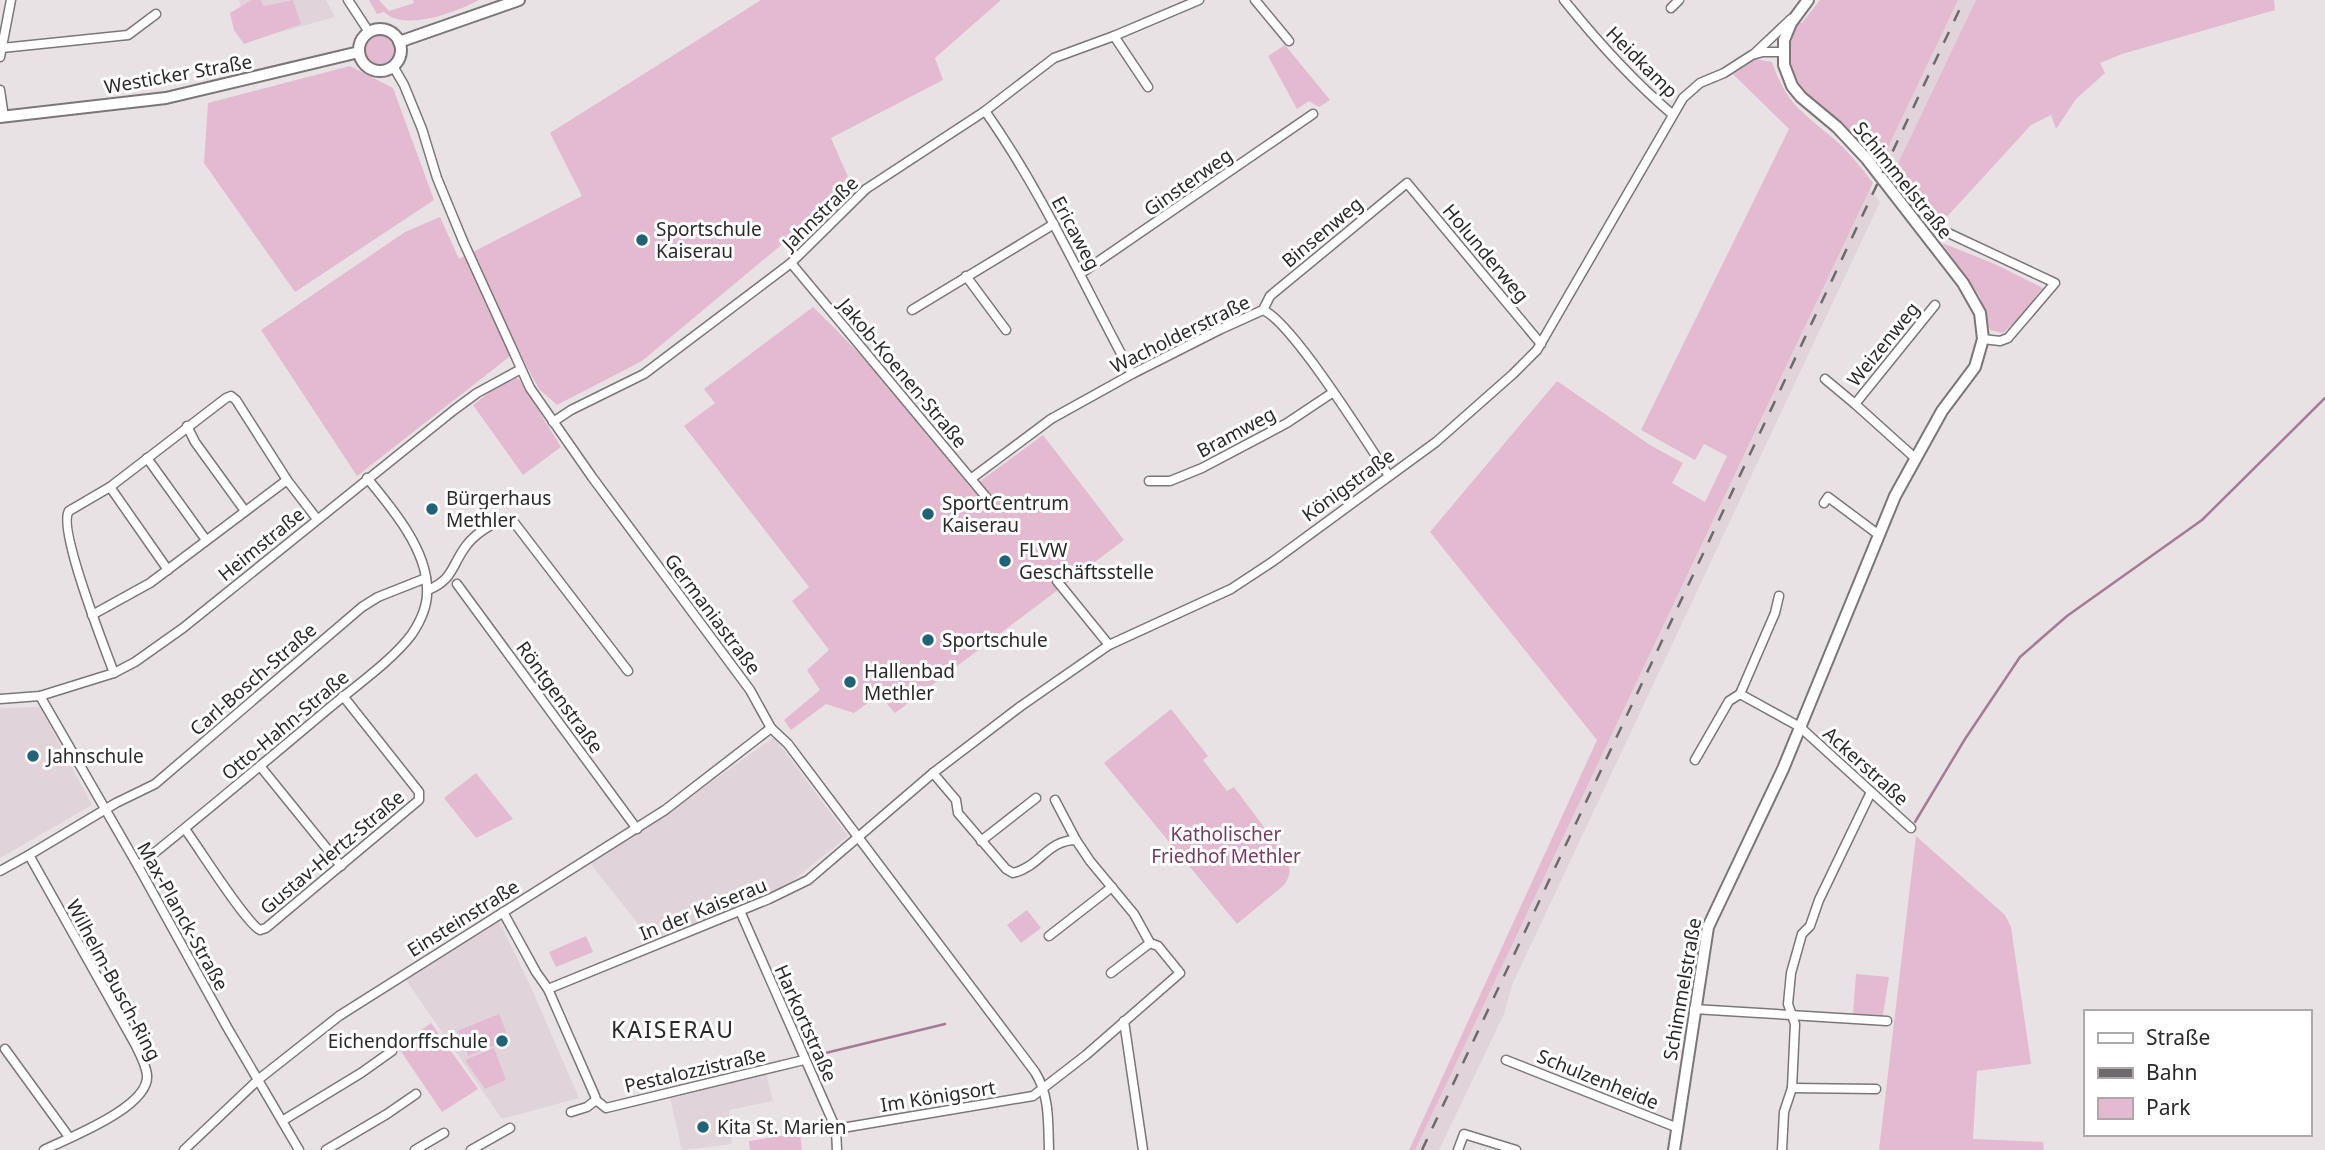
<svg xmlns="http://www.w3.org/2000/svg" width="2325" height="1150" font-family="'Noto Sans',sans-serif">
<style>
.built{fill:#e1d3da}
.green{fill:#e4bad1}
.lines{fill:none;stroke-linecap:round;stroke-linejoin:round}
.stream{stroke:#a57b93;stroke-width:2.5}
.street-casing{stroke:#7b7679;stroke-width:11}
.secondary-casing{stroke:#7b7679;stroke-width:14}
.street{stroke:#fff;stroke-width:8}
.secondary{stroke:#fff;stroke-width:10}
.rail{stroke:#6d696c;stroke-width:2.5;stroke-dasharray:12 12;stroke-linecap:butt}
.poi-dot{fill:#206276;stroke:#fff;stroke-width:2.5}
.labels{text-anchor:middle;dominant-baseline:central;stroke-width:6;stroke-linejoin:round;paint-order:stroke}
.street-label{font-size:19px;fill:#2c292b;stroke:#fff}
.poi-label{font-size:19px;fill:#2c292b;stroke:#fff;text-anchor:start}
.park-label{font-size:19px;fill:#763c60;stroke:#fff}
.quarter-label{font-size:23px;letter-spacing:2px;fill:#2c292b;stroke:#fff}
</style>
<rect width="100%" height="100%" fill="#e8e2e5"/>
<!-- built -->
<g class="built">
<path d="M239,0H326L335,17L249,41Z"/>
<path d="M1958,0H1976L1894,172L1884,160L1891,141Z"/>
<path d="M1870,190L1880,202L1512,985L1504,1014L1439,1150H1415Z"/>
<path d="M40,707L92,805L0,858V708Z"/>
<path d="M774,737L848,836L792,881L771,894L651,940L589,862L685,801Z"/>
<path d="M499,921L530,985L579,1098L502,1119L406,980Z"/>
<path d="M766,1073L773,1101L729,1110L732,1144L682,1150L670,1098Z"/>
</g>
<!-- green -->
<g class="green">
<path d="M252,0H260L264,6L293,0L301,24L244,44L234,30L230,13Z"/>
<path d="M369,0H379L389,11L414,3L413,0H479C457,12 404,32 384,12L377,14Z"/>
<path d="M761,0H1001L935,58L943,80L831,138L852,186L642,361L557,405L539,389L518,350L357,476L261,330L405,232L440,217L459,259L582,196L550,133Z"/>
<path d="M1820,0H1958L1891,141L1882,166C1868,151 1856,135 1840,122C1831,114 1819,107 1810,98C1789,77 1785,50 1797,23H1802Z"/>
<path d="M1976,0H2274L2275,10L2122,54L2100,63L2105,73L2076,99L2056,129L2051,115L2031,125L1933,232L1891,178Z"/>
<circle cx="380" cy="50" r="16"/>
<path d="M1285,45L1330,100L1319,107L1309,101L1297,109L1268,56Z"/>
<path d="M1755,59L1772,62C1787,104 1800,110 1833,138C1848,151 1861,167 1873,183L1415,1150H1409L1597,740L1430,532L1557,381L1650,445L1683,463L1672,483L1705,502L1727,456L1704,444L1695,460L1641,430L1789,129L1733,74Z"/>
<path d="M350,66L393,88L434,200L295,292L204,163L208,103Z"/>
<path d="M1942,243L1995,264L2043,288L2017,320L2003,333L1990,330L1980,297Z"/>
<path d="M813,307C871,362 923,425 971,488L1043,435L1124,540L895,713L879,695L854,713L826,704L791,730L784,720L820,690L807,670L829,650L792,601L809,587L684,426L715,403L704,389Z"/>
<path d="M515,377L519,379L561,447L523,475L473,405L508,378Z"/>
<path d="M1171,709L1208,756L1203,760L1227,791L1234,787L1285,855C1291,867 1292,875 1283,886L1237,924L1104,763Z"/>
<path d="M476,773L513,819L476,838L444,798Z"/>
<path d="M1916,836L2005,915L2011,927L2031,1064L1977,1071L1973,1139L2043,1142L2044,1150H1879Z"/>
<path d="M1027,910L1041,928L1021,943L1007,925Z"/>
<path d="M586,936L593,952L556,967L549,952Z"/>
<path d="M1856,974L1889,977L1883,1015L1853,1014Z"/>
<path d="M499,1014L509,1039L468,1056L457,1031Z"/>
<path d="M431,1023L478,1089L442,1112L398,1047Z"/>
<path d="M494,1048L506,1080L485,1089L465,1060Z"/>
<path d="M800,1133L802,1150H750L749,1141Z"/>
</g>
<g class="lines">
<!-- stream -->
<g class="stream">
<path d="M1915,822L1965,739L2020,657L2067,616L2202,520L2325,398"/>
<path d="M809,1057L945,1024"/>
</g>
<!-- street casing -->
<g class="street-casing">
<g id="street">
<path d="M348,0L369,32"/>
<path d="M1255,0L1289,41"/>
<path d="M1564,0C1597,41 1632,80 1672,114"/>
<path d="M1671,8L1679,0"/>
<path d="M1114,36L1148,87"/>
<path d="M2,48L128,35L156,14"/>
<path d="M1754,54L1791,19"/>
<path d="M0,57L11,0"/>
<path d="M393,66L404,85L422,129L437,178L463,241L530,388L592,477L750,690L771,728L788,744L1035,1072C1050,1096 1048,1123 1049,1150"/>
<path d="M0,90L4,117"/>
<path d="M985,111C1043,193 1084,286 1132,374"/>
<path d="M1944,231L2055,283L2008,338L2000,341L1983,339"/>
<path d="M791,263L991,503"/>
<path d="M1080,274L1313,114"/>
<path d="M966,276L1006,330"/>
<path d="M912,310L1054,224"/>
<path d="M1263,310L1270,296L1407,183L1541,344"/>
<path d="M1825,379L1855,404"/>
<path d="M553,422L571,410L644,374L791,263L866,189L985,111L1054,58L1114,36L1199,0"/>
<path d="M187,426L195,442L245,511"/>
<path d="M147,458L206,540"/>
<path d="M1915,458L1855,404L1935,305"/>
<path d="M972,478L1051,419L1132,374L1221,329L1263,310C1292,322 1368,444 1389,476"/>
<path d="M1149,481H1170L1202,468L1287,423L1332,393"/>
<path d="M110,487L168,570"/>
<path d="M1824,503L1828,497L1879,535"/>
<path d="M1057,581L1109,645"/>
<path d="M457,584L637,829"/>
<path d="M428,590C454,579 451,566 466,546C474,535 489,525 501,520L513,521L628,671"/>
<path d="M1779,596L1775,613L1740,694L1800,727L1911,828"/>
<path d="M92,615L150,583L287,480"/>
<path d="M114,673C105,649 57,527 69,511L110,487L226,398L231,396L236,400L287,480L317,519"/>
<path d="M40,696L138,866L227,1027L299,1150"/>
<path d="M0,699L40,696L114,673L135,662L183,628L454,410L477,393L521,369"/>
<path d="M1695,760L1729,701L1740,694"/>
<path d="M260,766L341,866"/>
<path d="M1055,800L1076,840"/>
<path d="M185,829C199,848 245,922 260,930L266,928L419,800V792L343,696"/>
<path d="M981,841L1036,798"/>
<path d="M138,866C202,815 265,762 328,709C353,688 393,660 412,634C420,622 428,605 427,589C427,549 391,507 367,478"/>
<path d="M0,871L29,855"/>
<path d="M740,911L836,1129L837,1150"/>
<path d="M503,912L536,972L548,989L595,1096L596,1100L587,1107L571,1112"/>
<path d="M1049,936L1112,887"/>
<path d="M1111,973L1150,943"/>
<path d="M548,989L769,899L808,880L933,773L1021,706L1109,645L1231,589L1272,562L1436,442L1513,374L1537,350L1683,98L1700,83L1724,73L1752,55L1763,52H1783"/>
<path d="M1694,1009L1887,1021"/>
<path d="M1124,1021L1143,1150"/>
<path d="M5,1049L69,1137"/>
<path d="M1506,1060L1678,1128"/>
<path d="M1792,1088L1876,1089"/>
<path d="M596,1100L606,1108L804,1060"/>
<path d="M282,1121L361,1073L392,1051"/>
<path d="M836,1129L1033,1096L1086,1055L1180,973L1158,946L1150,943L1134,914L1090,861L1076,840C1047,840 1040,867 1013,873L1006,869L958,813L956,800L933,773"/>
<path d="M44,1150C68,1138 150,1107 147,1075C146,1065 140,1054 135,1044L29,855L116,803L155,784L362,607L378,597L426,578"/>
<path d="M184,1150L259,1079L339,1016L665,810L771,728"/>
<path d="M326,1150L387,1114L416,1094"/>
<path d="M415,1150L444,1133"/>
<path d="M471,1150L510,1128"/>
<path d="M1458,1150L1464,1134L1516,1150"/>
<path d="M1782,1150L1784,1112L1792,1088L1795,1024L1788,1004L1791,973L1802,934L1810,926L1819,900L1871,792"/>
</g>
</g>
<!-- secondary casing -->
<g class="secondary-casing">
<g id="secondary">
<circle cx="380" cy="50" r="21"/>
<path d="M399,42L519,0"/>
<path d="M0,117L166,98L359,52"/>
<path d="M1674,1150L1708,927L1783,769L1895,496L1942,411L1975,367L1983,339L1980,313L1963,283L1866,158L1837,127L1801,97L1792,86L1784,65V40L1791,23L1808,0"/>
</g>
</g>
<!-- street -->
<use href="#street" class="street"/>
<!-- secondary -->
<use href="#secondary" class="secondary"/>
<!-- rail -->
<path class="rail" d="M1422,1150L1964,0"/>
</g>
<!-- markers -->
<g class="poi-dot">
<circle cx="642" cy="240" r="7"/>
<circle cx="432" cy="509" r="7"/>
<circle cx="928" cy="514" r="7"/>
<circle cx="1005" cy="561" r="7"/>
<circle cx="928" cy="640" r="7"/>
<circle cx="850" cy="682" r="7"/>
<circle cx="33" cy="756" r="7"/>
<circle cx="502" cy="1041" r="7"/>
<circle cx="703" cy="1127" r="7"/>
</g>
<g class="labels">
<!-- street labels -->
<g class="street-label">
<text transform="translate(1642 62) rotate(45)">Heidkamp</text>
<text transform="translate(178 74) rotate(-10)">Westicker Straße</text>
<text transform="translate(1903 180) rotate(51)">Schimmelstraße</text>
<text transform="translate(1188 182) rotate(-35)">Ginsterweg</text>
<text transform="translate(820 213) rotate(-44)">Jahnstraße</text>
<text transform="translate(1322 232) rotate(-40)">Binsenweg</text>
<text transform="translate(1076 233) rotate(62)">Ericaweg</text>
<text transform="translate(1486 253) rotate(50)">Holunderweg</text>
<text transform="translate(1180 334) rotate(-26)">Wacholderstraße</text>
<text transform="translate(1883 344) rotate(-51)">Weizenweg</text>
<text transform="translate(903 373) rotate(50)">Jakob-Koenen-Straße</text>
<text transform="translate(1236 432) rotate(-28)">Bramweg</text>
<text transform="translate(1348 485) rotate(-36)">Königstraße</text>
<text transform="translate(261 544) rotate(-39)">Heimstraße</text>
<text transform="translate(713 614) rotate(53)">Germaniastraße</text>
<text transform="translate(253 679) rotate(-41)">Carl-Bosch-Straße</text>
<text transform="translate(560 697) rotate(54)">Röntgenstraße</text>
<text transform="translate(285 725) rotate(-40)">Otto-Hahn-Straße</text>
<text transform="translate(1866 766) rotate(42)">Ackerstraße</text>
<text transform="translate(332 852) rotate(-40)">Gustav-Hertz-Straße</text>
<text transform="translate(703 909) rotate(-22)">In der Kaiserau</text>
<text transform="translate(183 916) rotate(61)">Max-Planck-Straße</text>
<text transform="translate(463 918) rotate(-32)">Einsteinstraße</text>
<text transform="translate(114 980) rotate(62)">Wilhelm-Busch-Ring</text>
<text transform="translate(1682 989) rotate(-80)">Schimmelstraße</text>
<text transform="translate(806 1023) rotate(66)">Harkortstraße</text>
<text transform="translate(695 1070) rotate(-13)">Pestalozzistraße</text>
<text transform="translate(1598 1079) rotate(22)">Schulzenheide</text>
<text transform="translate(938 1096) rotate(-9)">Im Königsort</text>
</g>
<!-- poi labels -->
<g class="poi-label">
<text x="656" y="229">Sportschule<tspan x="656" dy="22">Kaiserau</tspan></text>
<text x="446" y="498">Bürgerhaus<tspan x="446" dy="22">Methler</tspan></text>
<text x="942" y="503">SportCentrum<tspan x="942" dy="22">Kaiserau</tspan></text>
<text x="1019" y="550">FLVW<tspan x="1019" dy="22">Geschäftsstelle</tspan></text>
<text x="942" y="640">Sportschule</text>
<text x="864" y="671">Hallenbad<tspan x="864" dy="22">Methler</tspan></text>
<text x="47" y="756">Jahnschule</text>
<text x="488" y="1041" text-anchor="end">Eichendorffschule</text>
<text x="717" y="1127">Kita St. Marien</text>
</g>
<!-- park labels -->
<g class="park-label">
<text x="1226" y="834">Katholischer<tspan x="1226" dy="22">Friedhof Methler</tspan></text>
</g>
<!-- quarter labels -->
<g class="quarter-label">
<text x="673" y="1029">KAISERAU</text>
</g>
</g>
<!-- legend -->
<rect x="2084" y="1010" width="228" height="126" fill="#ffffff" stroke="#aba9aa" stroke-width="2"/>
<rect x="2098" y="1033" width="35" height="10" fill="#ffffff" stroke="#aba9aa" stroke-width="2"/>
<text x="2146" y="1045" font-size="21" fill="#2c292b">Straße</text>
<rect x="2098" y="1068" width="35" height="10" fill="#6d696c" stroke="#aba9aa" stroke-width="2"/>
<text x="2146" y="1080" font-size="21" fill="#2c292b">Bahn</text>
<rect x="2098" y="1098" width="35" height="21" fill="#e4bad1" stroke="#aba9aa" stroke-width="2"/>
<text x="2146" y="1115" font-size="21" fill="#2c292b">Park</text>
</svg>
